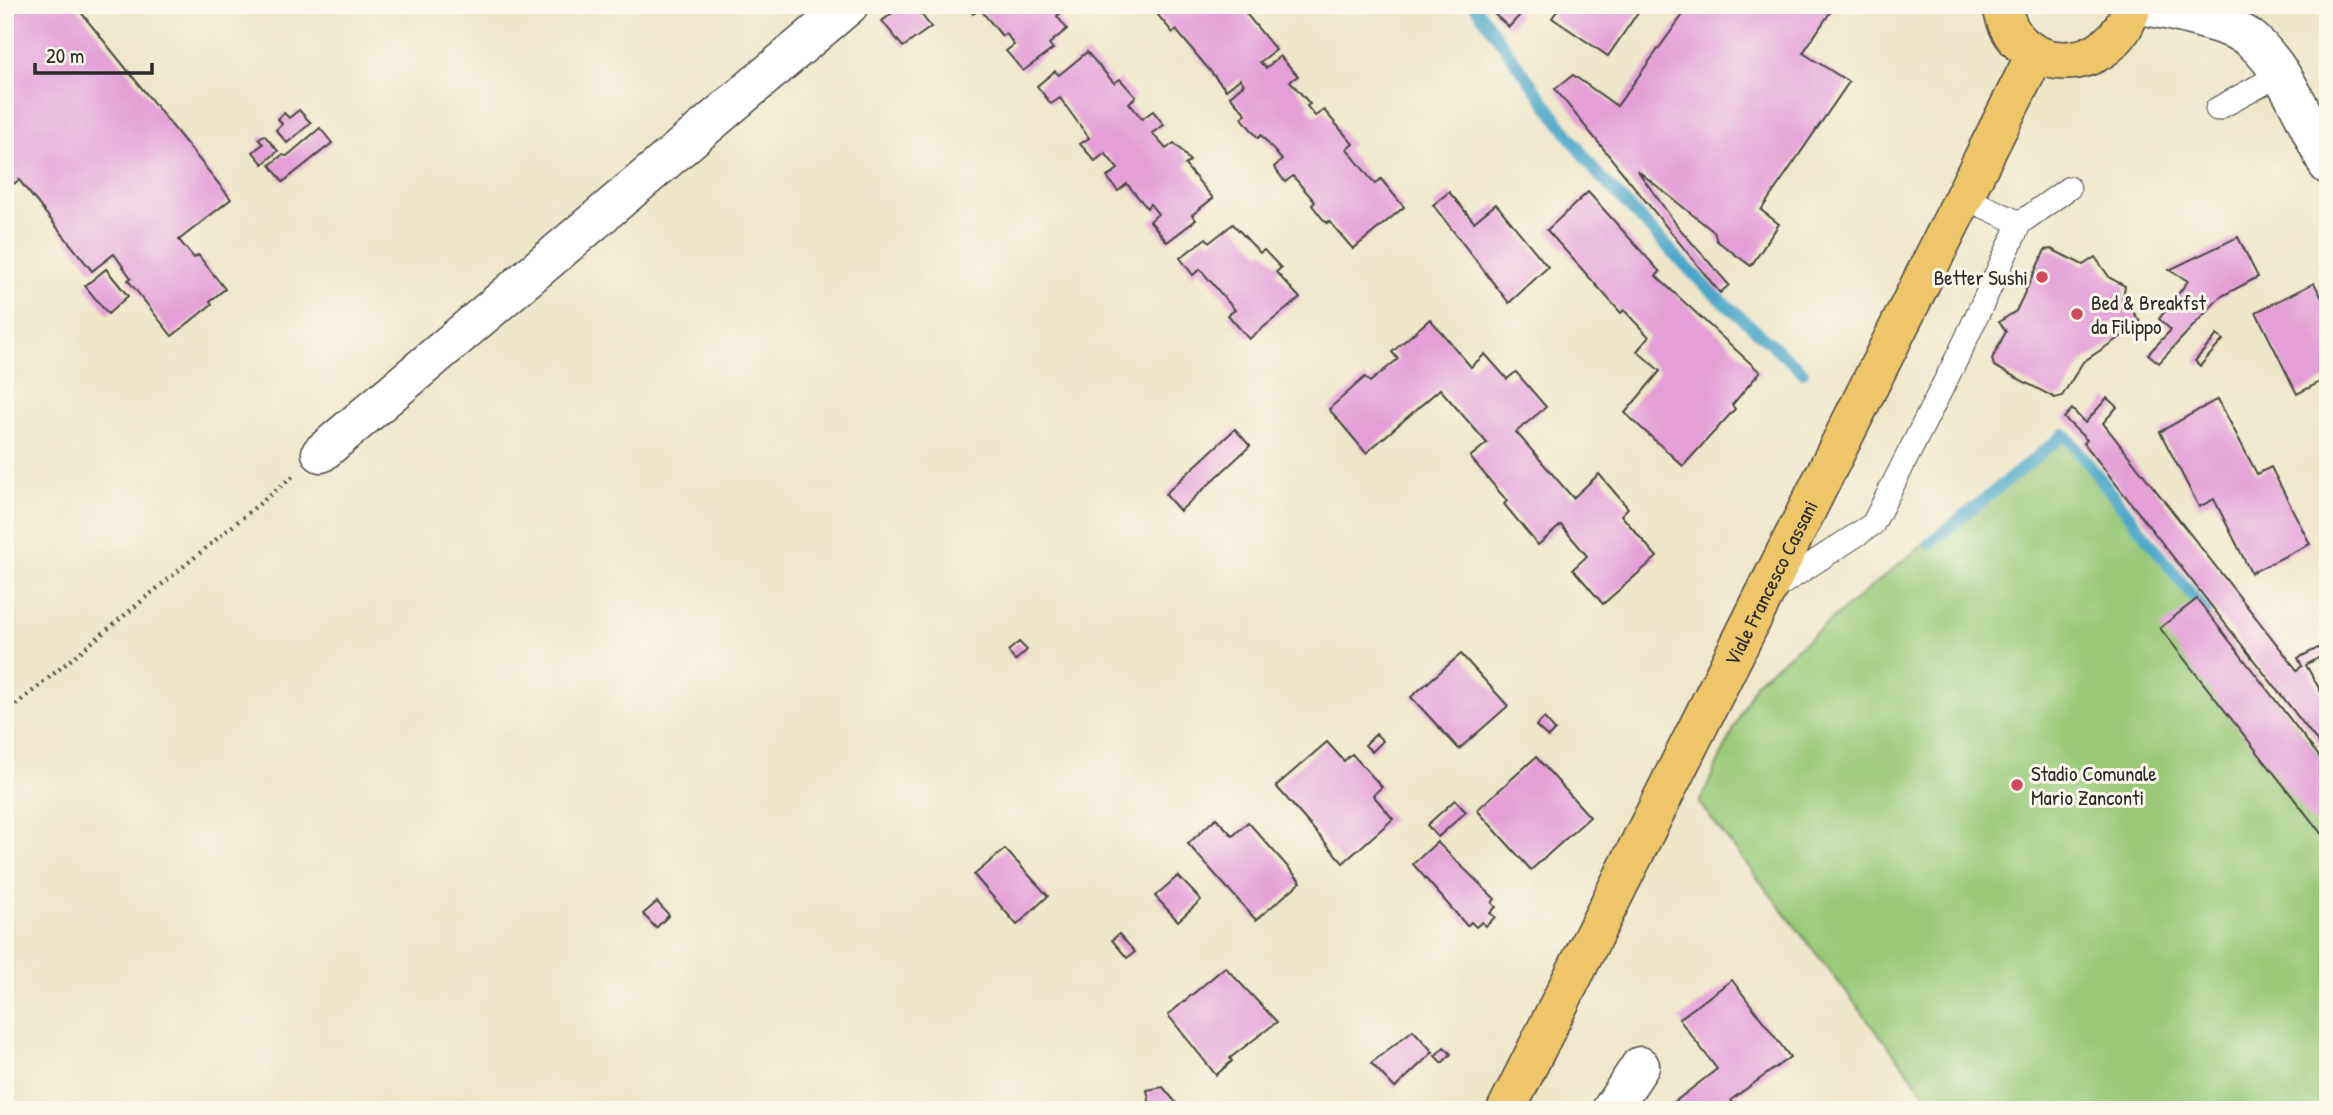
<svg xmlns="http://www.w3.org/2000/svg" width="2333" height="1115" font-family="'Patrick Hand',sans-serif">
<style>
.green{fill:#99c978;stroke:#627a52;stroke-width:2}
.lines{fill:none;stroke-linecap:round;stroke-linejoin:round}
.stream{stroke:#49a6c7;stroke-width:12}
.building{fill:#e39fd6}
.service-casing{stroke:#484743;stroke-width:25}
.minor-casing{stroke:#484743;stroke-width:41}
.primary-casing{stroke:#484743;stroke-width:41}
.path{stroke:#484743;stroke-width:4.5;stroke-dasharray:2 5;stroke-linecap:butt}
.service{stroke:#fff;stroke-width:23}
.minor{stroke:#fff;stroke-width:38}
.primary{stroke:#eec569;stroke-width:38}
.poi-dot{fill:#d1495b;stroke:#fbf7ec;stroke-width:2.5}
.labels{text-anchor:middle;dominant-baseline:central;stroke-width:6;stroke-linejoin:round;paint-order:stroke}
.poi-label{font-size:21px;fill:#2b2b2b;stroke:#fbf7ec;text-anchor:start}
.street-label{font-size:21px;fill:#2b2b2b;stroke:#fbf7ec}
</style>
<rect width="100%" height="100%" fill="#fbf7ec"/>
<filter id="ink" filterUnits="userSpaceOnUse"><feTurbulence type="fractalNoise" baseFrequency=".0143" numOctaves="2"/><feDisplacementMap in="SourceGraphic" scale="14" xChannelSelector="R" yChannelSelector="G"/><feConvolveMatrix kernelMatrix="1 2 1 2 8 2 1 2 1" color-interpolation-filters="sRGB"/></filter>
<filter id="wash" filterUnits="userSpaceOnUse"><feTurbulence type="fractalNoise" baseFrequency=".00686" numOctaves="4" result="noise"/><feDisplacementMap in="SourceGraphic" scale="28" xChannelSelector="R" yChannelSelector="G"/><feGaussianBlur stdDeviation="1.57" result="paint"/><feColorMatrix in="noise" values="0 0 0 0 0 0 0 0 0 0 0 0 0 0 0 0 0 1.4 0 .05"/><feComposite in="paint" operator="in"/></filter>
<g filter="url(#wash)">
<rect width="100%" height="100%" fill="#eee6c9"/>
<!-- green -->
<path class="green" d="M2063,429L2328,768V1110H1938L1699,803L1756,682Z"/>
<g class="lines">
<!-- stream -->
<g class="stream">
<path d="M1474,5L1595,171L1703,284L1803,372"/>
<path d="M1930,543L2065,434L2206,613"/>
</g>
</g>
<g id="blocks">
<!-- building -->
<g class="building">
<path d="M5,5H75L231,199L179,240L194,258L198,255L225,289L210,301L212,304L172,336L128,280L131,278L114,254L92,271L19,180L7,189L5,187Z"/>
<path d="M903,5H914L931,27L903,47L882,21Z"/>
<path d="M966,5H1054L1061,13L1057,16L1067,29L1049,44L1053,49L1023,71L1006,51L1014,45L1006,33L1002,36L980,9L973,14Z"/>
<path d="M1156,5H1239L1276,50L1260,62L1266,68L1280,56L1298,76L1290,81L1310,104L1307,106L1315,116L1324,110L1353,144L1347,149L1375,184L1381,179L1404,207L1353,249L1329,221L1327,223L1322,218L1312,205L1315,202L1293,176L1285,182L1274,167L1282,160L1261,135L1258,138L1242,118L1246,114L1230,96L1244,84L1240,79L1226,90L1176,30L1173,33L1157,14L1161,11Z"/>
<path d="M1491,5H1521L1516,11L1520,15L1509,27L1494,14Z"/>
<path d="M1561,5H1643L1608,56L1552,18Z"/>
<path d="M1690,5H1835L1803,53L1849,82L1761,210L1779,224L1751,266L1717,241L1714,232L1637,170L1679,228L1729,285L1720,293L1555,89L1573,75L1617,106Z"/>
<path d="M1087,52L1114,83L1120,79L1136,97L1129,103L1142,119L1153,111L1164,125L1152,133L1166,149L1174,143L1180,149L1190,161L1185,165L1213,198L1192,215L1196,220L1167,242L1150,221L1158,214L1150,204L1147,208L1127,184L1118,191L1107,177L1118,169L1105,153L1095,161L1080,144L1089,138L1060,98L1051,104L1037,86L1055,71L1059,75Z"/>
<path d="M299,110L311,123L287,143L276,130L282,124L278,119L284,113L289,118Z"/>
<path d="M320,128L332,143L283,182L270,165L282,155L287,156Z"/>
<path d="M264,135L278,151L263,164L253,152L263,144L258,139Z"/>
<path d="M1449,192L1474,222L1496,204L1548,267L1509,303L1433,205Z"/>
<path d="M1588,192L1660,272L1656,276L1760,372L1732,405L1735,409L1683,466L1625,413L1660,371L1637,351L1649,337L1624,310L1621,313L1547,230Z"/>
<path d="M1233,224L1260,253L1264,250L1281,268L1276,272L1300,298L1249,339L1228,315L1235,310L1200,269L1193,275L1180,258L1206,238L1210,242Z"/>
<path d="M2238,237L2258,277L2220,297L2159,363L2148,354L2171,330L2159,319L2188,281L2169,270Z"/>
<path d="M2051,249L2083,265L2095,257L2110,278L2125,286L2123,298L2141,323L2083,362L2062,396L2055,398L1994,366L1992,359L2006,331L1999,322L2016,311L2045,250Z"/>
<path d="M106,269L128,296L108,314L85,286Z"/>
<path d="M2314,283L2328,309V378L2297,394L2256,312Z"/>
<path d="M1430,319L1471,367L1485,354L1507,379L1516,372L1546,407L1516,432L1573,498L1599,474L1628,508L1621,515L1657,557L1603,604L1573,569L1587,556L1561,525L1538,545L1504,504L1507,501L1470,457L1487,443L1440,389L1366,453L1329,409L1365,377L1370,382L1398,359L1392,352Z"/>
<path d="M2217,335L2223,340L2200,366L2195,361Z"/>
<path d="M2107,398L2117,407L2103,423L2297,670L2302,666L2298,658L2328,643V652L2306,665L2325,699L2328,697V755L2084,443L2087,440L2064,418L2072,409L2085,423Z"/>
<path d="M2218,399L2257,474L2271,467L2310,544L2251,573L2214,499L2199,507L2160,432Z"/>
<path d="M1235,429L1250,446L1180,511L1165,494Z"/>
<path d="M2197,599L2328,768V842L2160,628Z"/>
<path d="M1019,642L1027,650L1015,661L1008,651Z"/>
<path d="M1461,654L1508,706L1459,749L1411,697Z"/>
<path d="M1544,718L1555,730L1548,737L1536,726Z"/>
<path d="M1376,734L1383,741L1372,752L1365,745Z"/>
<path d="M1327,742L1344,761L1352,754L1382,787L1373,795L1393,819L1343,863L1276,786Z"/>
<path d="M1536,757L1590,817L1531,870L1477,810Z"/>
<path d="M1455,800L1466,812L1438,837L1427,825Z"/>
<path d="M1216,818L1233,836L1248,822L1301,882L1256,920L1188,844Z"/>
<path d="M1437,842L1495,899L1492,903L1496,907L1490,913L1495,917L1486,926L1482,922L1476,927L1471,922L1467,926L1413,864Z"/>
<path d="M1005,849L1048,896L1017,925L974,875Z"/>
<path d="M1178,876L1201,900L1178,921L1155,896Z"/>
<path d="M657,902L669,915L656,928L643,914Z"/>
<path d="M1119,934L1135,952L1127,958L1112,940Z"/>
<path d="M1225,967L1277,1022L1230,1058L1232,1061L1216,1075L1168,1015Z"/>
<path d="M1732,980L1790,1057L1731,1100L1739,1110H1664L1717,1069L1679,1019Z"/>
<path d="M1413,1030L1433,1052L1395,1088L1371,1063Z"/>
<path d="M1444,1047L1451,1054L1442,1063L1435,1056Z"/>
<path d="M1163,1087L1182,1110H1151L1147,1090Z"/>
</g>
</g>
</g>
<g filter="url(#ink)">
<use href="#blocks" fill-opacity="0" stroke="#484743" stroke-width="2"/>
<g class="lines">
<!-- service casing -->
<g class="service-casing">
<g id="service">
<path d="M2217,109L2281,74"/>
<path d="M2020,223L2069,188"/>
<path d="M1772,590L1873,524L1959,354L2020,223L1963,197"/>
</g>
</g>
<!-- minor casing -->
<g class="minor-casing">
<g id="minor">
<path d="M2139,5C2164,9 2234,24 2252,40C2288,72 2306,123 2328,165"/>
<path d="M321,453L849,5"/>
<path d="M1611,1110L1640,1066"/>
</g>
</g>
<!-- primary casing -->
<g class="primary-casing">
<g id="primary">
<path d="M2002,5C2013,79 2114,79 2132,5"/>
<path id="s1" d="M1506,1110L2035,55"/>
</g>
</g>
<!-- path -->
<path class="path" d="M5,714L293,476"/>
<!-- service -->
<use href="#service" class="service"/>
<!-- minor -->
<use href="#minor" class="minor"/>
<!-- primary -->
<use href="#primary" class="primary"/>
</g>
</g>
<!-- markers -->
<g class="poi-dot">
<circle cx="2042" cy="277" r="7"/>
<circle cx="2077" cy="314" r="7"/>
<circle cx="2017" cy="785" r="7"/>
</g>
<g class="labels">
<!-- poi labels -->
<g class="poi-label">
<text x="2028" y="277" text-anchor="end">Better Sushi</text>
<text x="2091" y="302">Bed &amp; Breakfst<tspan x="2091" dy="24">da Filippo</tspan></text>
<text x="2031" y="773">Stadio Comunale<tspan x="2031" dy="24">Mario Zanconti</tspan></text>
</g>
<!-- street labels -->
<g class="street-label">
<text stroke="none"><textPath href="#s1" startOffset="590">Viale Francesco Cassani</textPath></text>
</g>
</g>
<!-- margin -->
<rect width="2333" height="1115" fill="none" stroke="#fbf7ec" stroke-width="28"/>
<!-- scale -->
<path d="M35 63v10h117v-10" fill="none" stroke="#2b2b2b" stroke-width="3.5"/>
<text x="46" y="63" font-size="21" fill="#2b2b2b" stroke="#fbf7ec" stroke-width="5" paint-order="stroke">20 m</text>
</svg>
